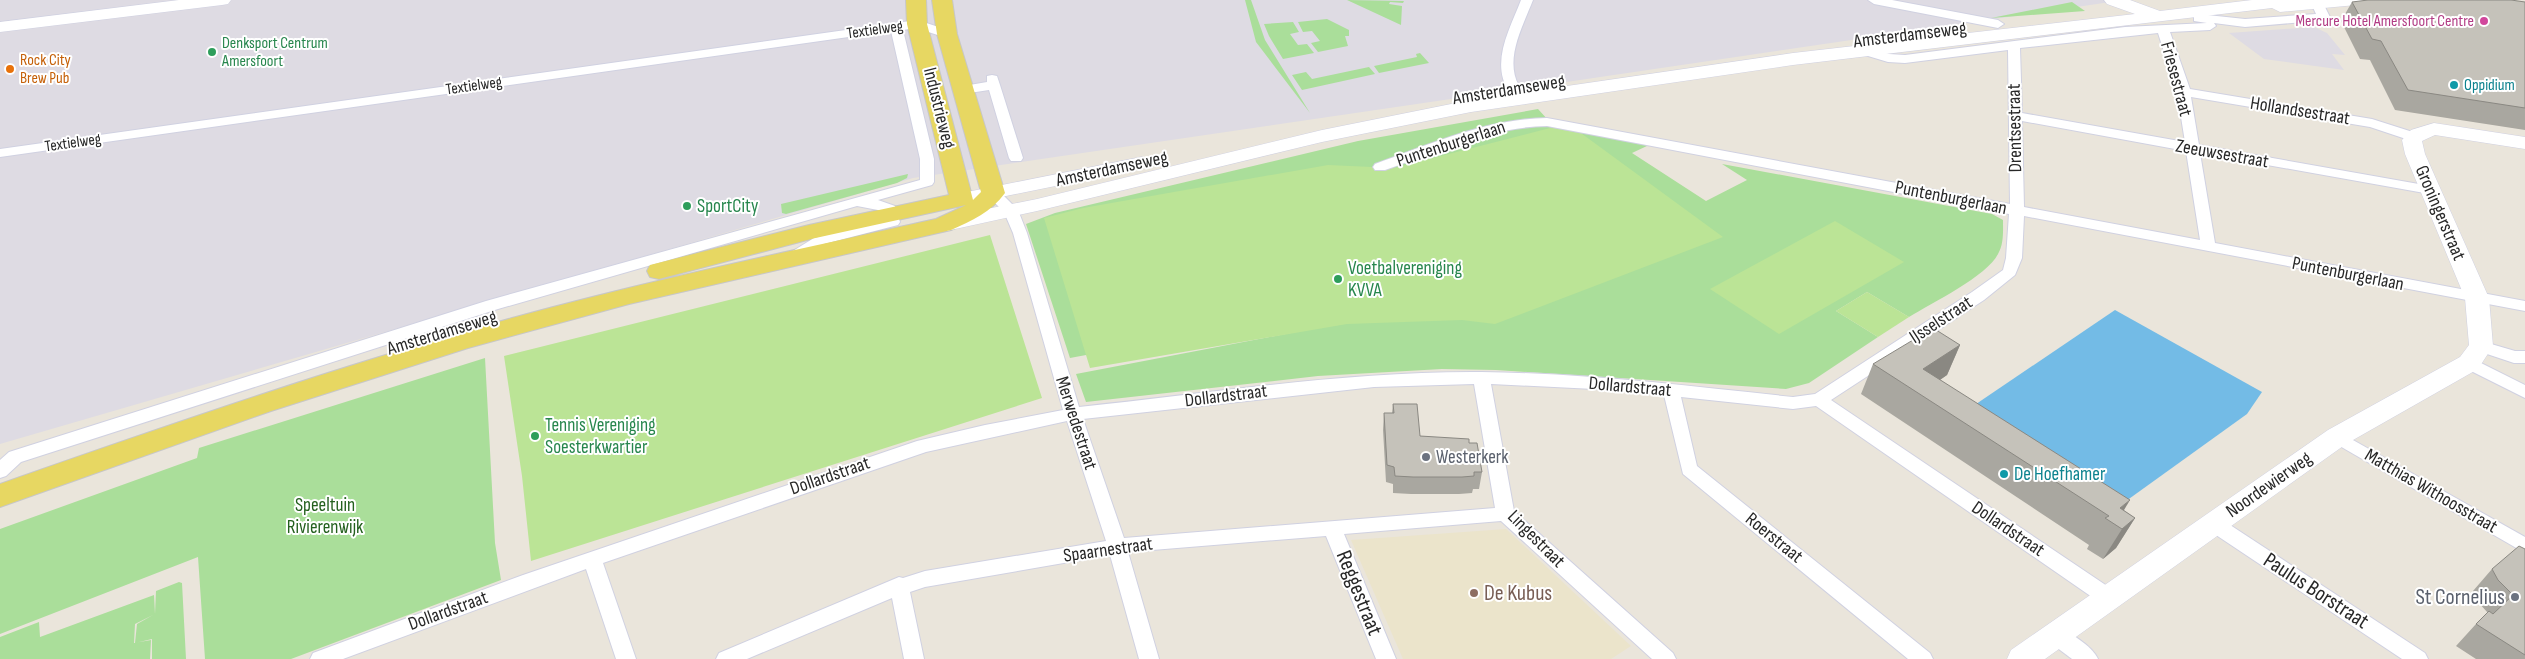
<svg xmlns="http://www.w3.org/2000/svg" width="2525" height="659" font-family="'Sofia Sans Condensed',sans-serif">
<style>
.industrial{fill:#dedbe3}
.education{fill:#ebe4cb}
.green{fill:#aade9a}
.pitch{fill:#bbe496}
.water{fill:#73bbe6}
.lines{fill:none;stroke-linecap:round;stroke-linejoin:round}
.street-casing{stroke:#d0d1e1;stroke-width:2}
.secondary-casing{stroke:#d0d1e1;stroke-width:1}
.primary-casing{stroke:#c7c7c7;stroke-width:2}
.street{fill:#fff;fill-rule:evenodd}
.secondary{fill:#fff;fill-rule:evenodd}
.primary{fill:#e7d762;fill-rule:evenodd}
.wall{fill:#a9a7a0}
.shaded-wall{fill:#8a8882}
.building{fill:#c5c2ba;stroke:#8a8882}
.hotel-dot{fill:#d1479c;stroke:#fff;stroke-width:2}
.leisure-dot{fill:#2e9e5b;stroke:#fff;stroke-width:2}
.food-dot{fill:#e8710a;stroke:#fff;stroke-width:2}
.culture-dot{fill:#0f9aa8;stroke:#fff;stroke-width:2}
.worship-dot{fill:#6b7280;stroke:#fff;stroke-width:2}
.education-dot{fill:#8d6e63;stroke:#fff;stroke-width:2}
.labels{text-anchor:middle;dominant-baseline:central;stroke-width:4;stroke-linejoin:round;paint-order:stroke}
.far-hotel-label{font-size:16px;fill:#b23c85;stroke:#fff;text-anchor:end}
.far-street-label{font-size:16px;fill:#282828;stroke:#fff}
.far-leisure-label{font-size:16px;fill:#27864d;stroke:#fff;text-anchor:start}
.far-food-label{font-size:16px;fill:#c56008;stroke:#fff;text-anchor:start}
.far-culture-label{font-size:16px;fill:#0d838f;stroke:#fff;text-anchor:start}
.street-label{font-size:19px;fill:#282828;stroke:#fff}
.leisure-label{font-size:19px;fill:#27864d;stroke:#fff;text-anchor:start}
.worship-label{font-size:19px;fill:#5b616d;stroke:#fff;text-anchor:start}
.culture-label{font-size:19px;fill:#0d838f;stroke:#fff;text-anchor:start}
.park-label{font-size:19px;fill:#24601e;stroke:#fff}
.near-street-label{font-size:22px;fill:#282828;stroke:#fff}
.near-education-label{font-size:22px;fill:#785e54;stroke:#fff;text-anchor:start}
.near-worship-label{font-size:22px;fill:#5b616d;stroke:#fff;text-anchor:end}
</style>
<rect width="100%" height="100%" fill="#eae5db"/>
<!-- industrial -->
<g class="industrial">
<path d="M0,0H2124L913,178L0,444Z"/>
<path d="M2314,27L2327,33L2345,55L2332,54L2344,70L2264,59L2229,33Z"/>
</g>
<!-- education -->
<path class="education" d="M1506,529L1631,646L1611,659H1403L1351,540Z"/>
<!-- green -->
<g class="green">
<path d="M1245,0H1251L1265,40L1310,113L1256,42Z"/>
<path d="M1347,0L1404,1L1403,3L1390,2L1389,4L1402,6L1401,25Z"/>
<path d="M2072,2L2085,11L1991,18Z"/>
<path d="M1327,19L1349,30V36H1345L1348,46L1318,52L1311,43L1320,41L1312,31L1303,32L1298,22Z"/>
<path d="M1293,22L1299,32L1290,34L1298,45L1307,44L1314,53L1283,59L1269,36L1264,24Z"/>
<path d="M1420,53L1429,63L1379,73L1374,66L1417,57L1416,54Z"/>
<path d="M1369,67L1375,74L1302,90L1292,75L1306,72L1312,79Z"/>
<path d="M1538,109L1549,121L1507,123L1388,166L1463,141L1523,125H1548L1649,145L1632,153L1706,201L1747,180L1722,164L1992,214L2003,220C2003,231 2004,244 1998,254C1987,276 1932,303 1909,317L1867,292L1836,311L1878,337L1809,383L1786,389L1496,370L1442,369L1318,376L1086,402L1076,374L1296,332L1289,317L1070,358L1026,224L1055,213L1358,141Z"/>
<path d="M908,174L907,178L897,183L786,214L782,213L781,204Z"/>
<path d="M485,358L495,543L501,580L291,659H205L198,557L0,634V529L197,458L199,448Z"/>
<path d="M179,582L182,583L186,659H152V639L135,643L137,624L153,615L135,624L134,643L151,640L150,659H0V637L39,622L40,637L154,595L155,614L156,591Z"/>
</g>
<!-- pitch -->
<g class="pitch">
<path d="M1550,128H1574L1723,237L1495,324L1462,320L1347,324L1090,368L1044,218L1083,208L1328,165L1394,168Z"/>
<path d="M1835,221L1904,262L1779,334L1710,289Z"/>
<path d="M990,235L1042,398L531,561L522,476L504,356Z"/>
<path d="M1867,292L1909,317L1878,337L1836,311Z"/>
</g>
<!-- water -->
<path class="water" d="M2115,310L2262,392L2247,414L2101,519L1951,421Z"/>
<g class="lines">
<!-- street casing -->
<g class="street-casing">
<g id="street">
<path d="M1521,0H1533C1523,26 1504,59 1519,86L1553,91L1555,94L1553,97L1509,92C1490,62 1510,29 1521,0Z"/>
<path d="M1868,0H1892L1998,20L2004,24L1998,28L1874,4Z"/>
<path d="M2315,0L2323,3L2330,17L2328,20L2245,27L2214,23L2216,26L2210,30L2170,32L2190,89L2372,119L2419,134L2421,137L2419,140H2409L2370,127L2191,97L2199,145L2430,186L2437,190L2430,194L2200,153L2215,243L2525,301V311L2024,216L2022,258L2015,275L1984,300L1831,400L2116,592L2119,598L2116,604L2109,606L2102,604L1816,406L1793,409L1681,397L1697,466L1930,653L1933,659H1908L1683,474L1664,395L1614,390L1491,384L1514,511L1673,653L1676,659H1652L1501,521L1344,534L1396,659H1376L1326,536L1128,552L1159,659H1139L1110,555L925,587L910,592L924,659H904L892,598L747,659H716L719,653L899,577L903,578L925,571L1106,541L1067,421L926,452L603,563L636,659H616L586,569L343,659H310L313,653L523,575L917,441L985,425L1063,410L1013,233L1004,212L988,196L986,193L988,190H998L1018,210L1027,233L1079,407C1212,393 1347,371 1481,372C1586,373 1689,386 1793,397L1815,394L1972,292L2003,270L2006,258L2009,214L1547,126C1490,127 1438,151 1385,170H1375L1373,167L1375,164C1431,144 1487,119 1547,118L2010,204L2008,50L1905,63L1888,62L1858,53L1856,50L1858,47L1862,46L1889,54L1905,55L2125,27L2207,23L2194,21V15L2198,14L2245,19L2316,14L2311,3ZM2158,33L2177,92L2185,142L2022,113L2020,48ZM2022,121L2186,151L2200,240L2024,207ZM1474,384L1495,508L1124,538L1083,419L1374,387Z"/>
<path d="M917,20L951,31L953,34L947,38L916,28L903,30L934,159V182L932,185L878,200L895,206L900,222L898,225L824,244L798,260H788L785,257L788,254L814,238L885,220L883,211L857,206L498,309L21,462L6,476L0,478V460L9,452L486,301L920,180V159L891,31L0,157V149Z"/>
<path d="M992,75L997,76L1000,85L1023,158L1021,161H1011L1009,158L989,90L963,94L956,90L958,87L987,82V76Z"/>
<path d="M2481,341L2515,351H2525V363H2514L2475,350L2473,346L2475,342Z"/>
<path d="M2469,357L2525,385V398L2463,367L2461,363L2463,359Z"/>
<path d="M2337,431L2525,537V553L2331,441L2328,437L2331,433Z"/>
<path d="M2214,517L2221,519L2425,653L2428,659H2402L2207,529L2205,524L2207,519Z"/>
<path d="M2055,627C2069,631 2092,646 2098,659H2072L2048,641L2045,635L2048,629Z"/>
</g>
</g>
<!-- secondary casing -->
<g class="secondary-casing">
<g id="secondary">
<path d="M179,0H231L228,4L222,5L0,32V22Z"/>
<path d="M2104,0H2130L2160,11L2252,0H2365L2362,4L2356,5L2280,12L2272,8L1793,65L1471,112L1322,142L1037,211L946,231L938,229L935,224L938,219L946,217L1037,199L1322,130L1471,100L1793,53L2135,14L2107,4Z"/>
<path d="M2434,123L2525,137V149L2435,135L2422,141L2425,154L2489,298L2493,346L2478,369L2346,444L2045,659H2007L2011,650L2328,430L2460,357L2469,345L2465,298L2405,154L2402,140L2411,130Z"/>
<path d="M1142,157L1149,159L1152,163L1149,167L962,205L955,203L951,199L955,195L962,193Z"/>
</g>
</g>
<!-- primary casing -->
<g class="primary-casing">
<path id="primary" d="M906,0H926L927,24L973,200L981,192L937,34L932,0H952L957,34L1005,193C991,212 972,221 951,230L629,304L468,348L271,411L0,507V484C171,424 342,365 516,317C655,279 796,250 936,219L962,207L966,205L811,239L659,279L650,277L647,271L650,265L809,225L949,195L907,24Z"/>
</g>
<!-- street -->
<use href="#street" class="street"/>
<!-- secondary -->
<use href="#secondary" class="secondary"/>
<!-- primary -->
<use href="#primary" class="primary"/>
</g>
<!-- wall -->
<g class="wall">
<path d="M2352,2H2525V130L2395,110L2370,60L2360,59L2341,21Z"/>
<path d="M1960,345L1947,375L1940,380L2135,518L2116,548L2103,559L2087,549L2089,545L1861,394L1873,364Z"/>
<path d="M1393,404L1420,436L1469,443L1482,472L1479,489H1473L1472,493L1459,494H1411L1393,493V484L1386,482L1383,430L1384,413H1392Z"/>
<path d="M2525,549V659H2476L2456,646L2476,624L2488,613L2478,602L2473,591L2492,569Z"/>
</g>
<!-- shaded-wall -->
<g class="shaded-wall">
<path d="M1960,345L1947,375L1919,394L1923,369Z"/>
<path d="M2130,500L2115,525L2120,508Z"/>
<path d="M2135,518L2116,548L2103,559L2122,529Z"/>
</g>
<!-- building -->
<g class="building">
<path d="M2368,0H2511L2525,2V108L2408,90L2381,41L2372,39L2352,2Z"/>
<path d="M1933,328L1960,345L1923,369L2130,500L2120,508L2135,518L2122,529L2105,518L2109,516L1873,364Z"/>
<path d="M1393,404H1417L1420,436L1469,439V443H1477L1482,472H1474V476L1462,477H1413L1395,476L1394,467L1387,465L1384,413H1394Z"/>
<path d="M2519,546L2525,549V655L2476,624L2489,611L2493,614L2513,595L2498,580L2492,569Z"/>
</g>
<!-- markers -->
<circle class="hotel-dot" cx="2484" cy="21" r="5"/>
<g class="leisure-dot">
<circle cx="212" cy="52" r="5"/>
<circle cx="687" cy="206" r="5"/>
<circle cx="1338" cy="279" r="5"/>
<circle cx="535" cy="436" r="5"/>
</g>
<circle class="food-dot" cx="10" cy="69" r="5"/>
<g class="culture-dot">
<circle cx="2454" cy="85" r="5"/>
<circle cx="2004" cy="474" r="5"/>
</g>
<g class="worship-dot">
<circle cx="1426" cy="457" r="5"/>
<circle cx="2515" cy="597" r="5"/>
</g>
<circle class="education-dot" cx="1474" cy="593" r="5"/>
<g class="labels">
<!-- far-hotel labels -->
<g class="far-hotel-label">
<text x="2474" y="21">Mercure Hotel Amersfoort Centre</text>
</g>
<!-- far-street labels -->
<g class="far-street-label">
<text transform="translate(875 30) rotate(-8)">Textielweg</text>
<text transform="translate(474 86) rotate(-8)">Textielweg</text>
<text transform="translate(73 143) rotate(-8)">Textielweg</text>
</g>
<!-- far-leisure labels -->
<g class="far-leisure-label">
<text x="222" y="43">Denksport Centrum<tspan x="222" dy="18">Amersfoort</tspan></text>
</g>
<!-- far-food labels -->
<g class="far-food-label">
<text x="20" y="60">Rock City<tspan x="20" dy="18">Brew Pub</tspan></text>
</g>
<!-- far-culture labels -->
<g class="far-culture-label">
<text x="2464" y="85">Oppidium</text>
</g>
<!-- street labels -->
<g class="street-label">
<text transform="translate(1910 35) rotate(-7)">Amsterdamseweg</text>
<text transform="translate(2176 79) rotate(75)">Friesestraat</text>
<text transform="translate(1509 90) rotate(-9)">Amsterdamseweg</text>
<text transform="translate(939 108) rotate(76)">Industrieweg</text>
<text transform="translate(2300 111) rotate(9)">Hollandsestraat</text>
<text transform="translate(2015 128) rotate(-91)">Drentsestraat</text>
<text transform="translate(1451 144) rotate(-18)">Puntenburgerlaan</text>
<text transform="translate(2222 154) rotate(10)">Zeeuwsestraat</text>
<text transform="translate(1112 169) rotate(-12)">Amsterdamseweg</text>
<text transform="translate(1951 198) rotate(11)">Puntenburgerlaan</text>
<text transform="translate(2440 213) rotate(67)">Groningerstraat</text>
<text transform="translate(2348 274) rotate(11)">Puntenburgerlaan</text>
<text transform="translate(1941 320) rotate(-33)">IJsselstraat</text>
<text transform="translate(442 333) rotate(-17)">Amsterdamseweg</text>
<text transform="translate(1630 387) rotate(5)">Dollardstraat</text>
<text transform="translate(1226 396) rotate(-7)">Dollardstraat</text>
<text transform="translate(1076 423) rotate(72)">Merwedestraat</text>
<text transform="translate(830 476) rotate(-19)">Dollardstraat</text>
<text transform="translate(2269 485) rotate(-35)">Noordewierweg</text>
<text transform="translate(2431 491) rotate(30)">Matthias Withoosstraat</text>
<text transform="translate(2008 529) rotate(34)">Dollardstraat</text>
<text transform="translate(1774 538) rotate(39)">Roerstraat</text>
<text transform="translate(1536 539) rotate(45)">Lingestraat</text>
<text transform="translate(1108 550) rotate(-8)">Spaarnestraat</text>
<text transform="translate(448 611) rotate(-20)">Dollardstraat</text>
</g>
<!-- leisure labels -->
<g class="leisure-label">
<text x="697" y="206">SportCity</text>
<text x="1348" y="268">Voetbalvereniging<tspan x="1348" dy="22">KVVA</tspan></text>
<text x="545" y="425">Tennis Vereniging<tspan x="545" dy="22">Soesterkwartier</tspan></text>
</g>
<!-- worship labels -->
<g class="worship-label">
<text x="1436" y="457">Westerkerk</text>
</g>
<!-- culture labels -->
<g class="culture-label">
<text x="2014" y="474">De Hoefhamer</text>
</g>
<!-- park labels -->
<g class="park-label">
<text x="325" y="505">Speeltuin<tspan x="325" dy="22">Rivierenwijk</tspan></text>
</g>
<!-- near-street labels -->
<g class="near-street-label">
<text transform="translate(2316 591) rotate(33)">Paulus Borstraat</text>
<text transform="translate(1359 593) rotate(68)">Reggestraat</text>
</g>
<!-- near-education labels -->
<g class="near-education-label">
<text x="1484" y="593">De Kubus</text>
</g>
<!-- near-worship labels -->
<g class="near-worship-label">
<text x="2505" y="597">St Cornelius</text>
</g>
</g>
</svg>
